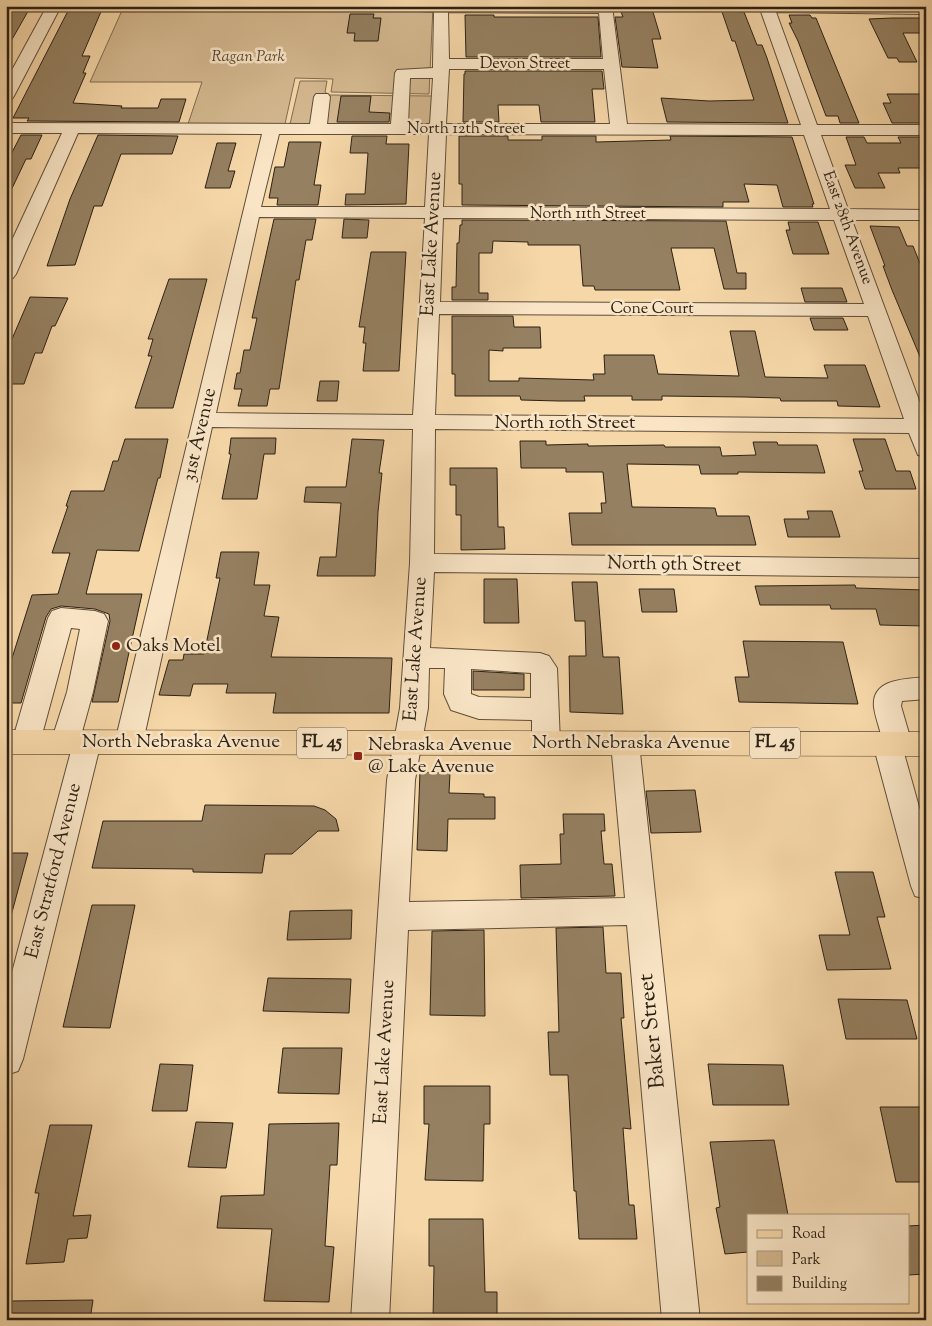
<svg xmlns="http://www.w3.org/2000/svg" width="932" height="1326" font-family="'Sorts Mill Goudy',serif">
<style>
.green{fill:#d4b88f;stroke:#806c52}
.building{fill:#958061;stroke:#2c2115}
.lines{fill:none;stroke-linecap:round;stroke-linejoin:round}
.minor-casing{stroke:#5e4e3a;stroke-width:2}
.major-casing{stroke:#2c2115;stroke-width:1}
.minor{fill:#f9e5c6;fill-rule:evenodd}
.major{fill:#f6d7a8;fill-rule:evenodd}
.poi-dot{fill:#8f2418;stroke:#f9e5c6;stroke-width:2}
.labels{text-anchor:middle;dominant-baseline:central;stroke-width:5;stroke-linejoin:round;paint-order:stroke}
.far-park-label{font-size:16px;font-style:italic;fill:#564734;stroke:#f9e5c6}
.far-street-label{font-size:16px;fill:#2c2115;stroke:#f9e5c6}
.shield{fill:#f9e5c6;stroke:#6a5c4a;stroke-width:1}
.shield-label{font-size:18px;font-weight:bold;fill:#2c2115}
.street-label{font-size:19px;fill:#2c2115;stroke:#f9e5c6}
.poi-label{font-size:19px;fill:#2c2115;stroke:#f9e5c6;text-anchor:start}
.near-street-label{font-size:22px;fill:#2c2115;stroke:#f9e5c6}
</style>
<rect width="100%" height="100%" fill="#f6d7a8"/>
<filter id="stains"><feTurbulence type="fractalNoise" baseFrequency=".004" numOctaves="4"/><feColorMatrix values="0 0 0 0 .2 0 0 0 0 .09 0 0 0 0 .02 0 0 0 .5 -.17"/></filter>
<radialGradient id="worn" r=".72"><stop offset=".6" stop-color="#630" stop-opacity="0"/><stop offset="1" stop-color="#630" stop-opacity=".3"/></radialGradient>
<!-- green -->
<g class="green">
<path d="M124,6H433L429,94L331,92L333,79L295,78L285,124H188L202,82H90Z"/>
<path d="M300,81H327L325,92L329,95L432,96L430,124H290Z"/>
</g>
<!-- building -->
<g class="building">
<path d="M6,6H31L6,50Z"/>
<path d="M720,6H738L740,12H744L757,45H762L767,58L788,123L667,122L661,98L709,101L754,100L735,41H732Z"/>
<path d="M70,7H103L82,56H90L83,73H86L73,103L122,106L121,108H158L161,99H186L179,122L27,121L29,118H13Z"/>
<path d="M621,12H653L661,39H652L658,68L622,67L615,17H623Z"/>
<path d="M350,14H374L373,18H381L378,41H354L355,33H347Z"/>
<path d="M465,15H494V17H598L601,57H466Z"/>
<path d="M789,15H810L812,18H816L859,123H840L838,116H826L798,41L789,23H792Z"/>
<path d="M892,18H926V33H903L917,62H899L897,58H888L869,19Z"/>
<path d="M465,71H602L604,89H592L595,122H541L539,105H498L499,122H463L464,74H465Z"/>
<path d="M887,94H926V123H892L883,103H891Z"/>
<path d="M341,96H371L369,112L390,113L389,122H337Z"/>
<path d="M21,135H42L31,159H26L6,201V164Z"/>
<path d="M98,135L178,136L172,154H121L102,206H94L75,265L47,266L70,199Z"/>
<path d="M352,136H387L386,144H409L406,204L345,205L346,194H365L368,153H350Z"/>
<path d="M459,136H508V140H542V136H596V142L671,140L670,136L792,137L814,204H812L813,207H783L777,185L744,184L749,202H723V207L462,205V184H459Z"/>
<path d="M846,137H864L867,143H901L898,137H926V168H898L900,173H878L885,188H855L845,165H856Z"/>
<path d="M289,142H321L314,185H321L318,205H277L278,198H269L275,167H284Z"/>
<path d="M217,143H236L228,171H235L230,188H205Z"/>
<path d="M274,219H316L312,240H306L299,280H296L279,389H270L267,406H238L242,389H234L237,373H240L244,350H250L257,318H252Z"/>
<path d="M344,219L369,220L367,238H342Z"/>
<path d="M462,220L726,221L737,273H746V289H724L714,248H671L680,290H595L594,286H583L580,245H528V242L493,241L492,253H479V293H488V300H452V287H456L457,243H459L460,225H462Z"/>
<path d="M788,222H818L829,254H793L786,230H790Z"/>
<path d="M870,226L899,227L907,246H913L921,266H926V371L892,290L883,266H885Z"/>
<path d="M371,252H406L399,371H363L366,343H363L365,327H359Z"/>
<path d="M169,279H207L173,408H135L152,356H148L153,339H148Z"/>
<path d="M801,288H842L847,302H805Z"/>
<path d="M30,297L68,298L55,326H52L42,353H35L24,384H6V353Z"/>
<path d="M452,316H513L514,327H540L541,348H503V351L489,350V381H519V378L594,380L593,374H605L604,355H654L658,374L739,376L730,331H755L765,377L828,378L824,365H865L880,407L838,406L837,401H781L780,398L744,397L662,396V400H632V396H584L585,401H559L521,400L520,396H455V374H452Z"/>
<path d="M810,318H843L848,330H814Z"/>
<path d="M320,381H339L337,401H317Z"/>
<path d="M231,438H276L275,454H264L257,499H222L231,454H229Z"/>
<path d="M125,439H168L160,478H158L139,551L97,550L86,594H142L118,702H92L110,621L109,614L95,609L61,606L51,609L46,617L21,703H6V677L32,595L58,594L70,553H52L68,506H66L71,491H104L113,461H118Z"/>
<path d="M352,439L384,440L379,473H382L378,512L375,576H317L320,557H336L341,503L304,502L306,487H346Z"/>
<path d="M853,439H885L896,471H910L916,489H865L859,471H863Z"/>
<path d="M520,441H546V445L588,444V446L664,445L665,447H720L722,456L756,455L753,442H777L778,445H817L825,473L738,472V474H701L699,465L627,464L632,507L715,508L717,516H749L756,545H572L569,513H602L601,503H606L603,472H566V468H521Z"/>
<path d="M450,468H497L498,527H504L505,549L461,550V515H456V485H450Z"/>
<path d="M807,511H832L840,537H788L784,519H809Z"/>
<path d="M221,552H259L254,585H270L264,616L279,617L271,657L392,658L389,713H273L276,693H226L228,684H193L190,696L159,695L169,660H183L184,654H204L220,578H216Z"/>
<path d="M484,579H517L519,623H484Z"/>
<path d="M572,582H597L603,657H619L623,714L570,712L569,656H586L585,621H575Z"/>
<path d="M855,585L856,588L926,590V626L880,625L876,609H831L830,605H760L755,586Z"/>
<path d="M639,589H674L677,612H642Z"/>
<path d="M743,641L843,642L858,704L739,702L735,677H749Z"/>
<path d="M473,671L524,674V690H473Z"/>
<path d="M420,772L450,773L449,793L484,794V797H495V819H448L447,851L417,850Z"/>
<path d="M695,790L701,832L651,833L646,791Z"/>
<path d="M205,805L314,806L325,810L336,819L339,831H318L292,854H265L262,873L193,872V869L92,868L103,821H202Z"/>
<path d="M563,814H604L605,831H601L604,864H612L615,896L521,898L520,865L561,864L560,834H564Z"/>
<path d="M6,853H28L11,916L6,915Z"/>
<path d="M835,872H873L885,917H877L891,969L827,970L819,935H850Z"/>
<path d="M92,905H135L110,1028L63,1027Z"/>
<path d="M352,910L351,939L287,940L290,911Z"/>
<path d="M603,927L606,973H621L624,1018H621L631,1129L623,1128L629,1205H634L637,1239H579L576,1191H574L568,1075H550L548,1032H559L556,928Z"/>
<path d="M484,930L485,1016L430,1015L432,931Z"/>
<path d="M268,978L351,979L349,1013L263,1011Z"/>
<path d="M838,999L907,1000L917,1039H846Z"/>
<path d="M283,1048H342L339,1094L278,1093Z"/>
<path d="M160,1064L193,1065L187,1111H152Z"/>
<path d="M708,1064L783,1065L789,1105H713Z"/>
<path d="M424,1086H490V1124H484L483,1181L425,1180L429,1124H424Z"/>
<path d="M880,1107H926V1182H896Z"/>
<path d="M196,1122L233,1123L226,1168L188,1167Z"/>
<path d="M339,1123L337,1165H330L325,1246L334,1247L329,1302L264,1301L272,1229L217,1228L221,1196L264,1195L269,1124Z"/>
<path d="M50,1125H92L73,1216L91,1215L87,1238L68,1239L64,1262L26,1264L39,1193H35Z"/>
<path d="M774,1140L788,1215H748V1252L725,1254L716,1208L720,1207L710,1142Z"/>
<path d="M429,1219H483L485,1292H497V1320H433L434,1266H429Z"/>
<path d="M926,1225V1274L908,1275V1226Z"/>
<path d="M93,1300L90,1320H7L11,1301Z"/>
</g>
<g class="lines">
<!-- minor casing -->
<g class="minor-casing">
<g id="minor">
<path d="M47,6H61L14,96L12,99L6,101V81Z"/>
<path d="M396,6H612L627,124L801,125L759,6H926V14L776,12L817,125H926V135H821L848,209L926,210V220H852L926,419V457L918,455L909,433L435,429L434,554L926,559V577L434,572L430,648L540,653L549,656L557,668L560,743L556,751L546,754L536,751L532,743V720L479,719L451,710L444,694L445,668H429L428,708L415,780L409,902L625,898L611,743L615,735L625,732L635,735L639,743L700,1320H662L627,925L408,930L389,1320H351L387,780L400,708L410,563L413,429L212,427L143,742L139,750L129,753L119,750L115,742L262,134L78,133L16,274L13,278L6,280V253L62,133H6V123L310,124L314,97L316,94H328L330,97L327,124H391L395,73L397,70L433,68V64L434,12L403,10ZM448,12L599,13L603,59H449ZM449,69H604L610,124H446ZM410,78H433L430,124H408ZM279,134H429L425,207H261ZM446,134L804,135L830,209L443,207ZM259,217L425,218L413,415L216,413ZM443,218L834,220L864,304L440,302ZM439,314L868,316L904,419L435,415ZM471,669L531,673V698L479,697L471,694Z"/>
<path d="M61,608L95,611L104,614L108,621L93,692L82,732L87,731L97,734L101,742L23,1059L18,1071L6,1075V995L71,751L65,753L55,750L51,742L67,692L80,629L71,628L40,742L36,750L26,753L16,750L12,742L48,618L52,611Z"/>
<path d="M926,677V699L902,701L901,706L912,744L908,752L904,753L926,832V899L915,896L911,886L873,744L877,736L881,735C879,726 875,716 874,707C871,678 907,679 926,677Z"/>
</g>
</g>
<!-- major casing -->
<g class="major-casing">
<path id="major" d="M6,730L926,732V756L6,754Z"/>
</g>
<!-- minor -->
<use href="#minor" class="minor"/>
<!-- major -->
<use href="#major" class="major"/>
</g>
<!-- markers -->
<g class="poi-dot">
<circle cx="116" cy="646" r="5"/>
<rect x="353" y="751" width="10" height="10" rx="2.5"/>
</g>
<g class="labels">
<!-- far-park labels -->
<g class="far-park-label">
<text x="248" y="57">Ragan Park</text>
</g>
<!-- far-street labels -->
<g class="far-street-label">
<text x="525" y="64">Devon Street</text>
<text x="466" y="129">North 12th Street</text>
<text x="588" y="214">North 11th Street</text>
<text transform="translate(847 228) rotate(70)">East 28th Avenue</text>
<text x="652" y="309">Cone Court</text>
</g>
<!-- shield labels -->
<g class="shield">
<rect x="297" y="727.5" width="50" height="31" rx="4"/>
<rect x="750" y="727.5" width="50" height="31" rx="4"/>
</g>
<g class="shield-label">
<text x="322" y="743">FL 45</text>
<text x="775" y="743">FL 45</text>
</g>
<!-- street labels -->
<g class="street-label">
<text transform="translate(432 244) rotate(-87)">East Lake Avenue</text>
<text x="565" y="423">North 10th Street</text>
<text transform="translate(200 435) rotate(-77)">31st Avenue</text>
<text transform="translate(674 565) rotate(1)">North 9th Street</text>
<text transform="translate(416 649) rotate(-86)">East Lake Avenue</text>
<text x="181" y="742">North Nebraska Avenue</text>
<text x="631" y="743">North Nebraska Avenue</text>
<text transform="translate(54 871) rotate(-76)">East Stratford Avenue</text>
<text transform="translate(385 1052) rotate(-87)">East Lake Avenue</text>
</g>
<!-- poi labels -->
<g class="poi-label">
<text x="126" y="646">Oaks Motel</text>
<text x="368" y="745">Nebraska Avenue<tspan x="368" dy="22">@ Lake Avenue</tspan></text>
</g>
<!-- near-street labels -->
<g class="near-street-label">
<text transform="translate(653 1031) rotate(-96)">Baker Street</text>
</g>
</g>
<!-- margin -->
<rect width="932" height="1326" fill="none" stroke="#f6d7a8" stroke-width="25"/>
<rect x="8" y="8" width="917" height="1311" fill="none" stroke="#2c2115" stroke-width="2.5"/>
<rect x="12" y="12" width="907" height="1301" fill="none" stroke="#2c2115"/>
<!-- legend -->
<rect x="747" y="1214" width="162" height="90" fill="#f9e5c6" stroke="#a7977f"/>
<rect x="757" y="1230" width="25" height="8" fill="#f6d7a8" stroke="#a7977f"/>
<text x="792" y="1238" font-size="15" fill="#2c2115">Road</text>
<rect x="757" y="1251" width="25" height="15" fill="#d4b88f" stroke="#a7977f"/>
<text x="792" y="1264" font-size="15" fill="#2c2115">Park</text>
<rect x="757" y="1276" width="25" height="15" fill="#958061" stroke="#a7977f"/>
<text x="792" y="1288" font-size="15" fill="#2c2115">Building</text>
<rect width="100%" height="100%" filter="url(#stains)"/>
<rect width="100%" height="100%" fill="url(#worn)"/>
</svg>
